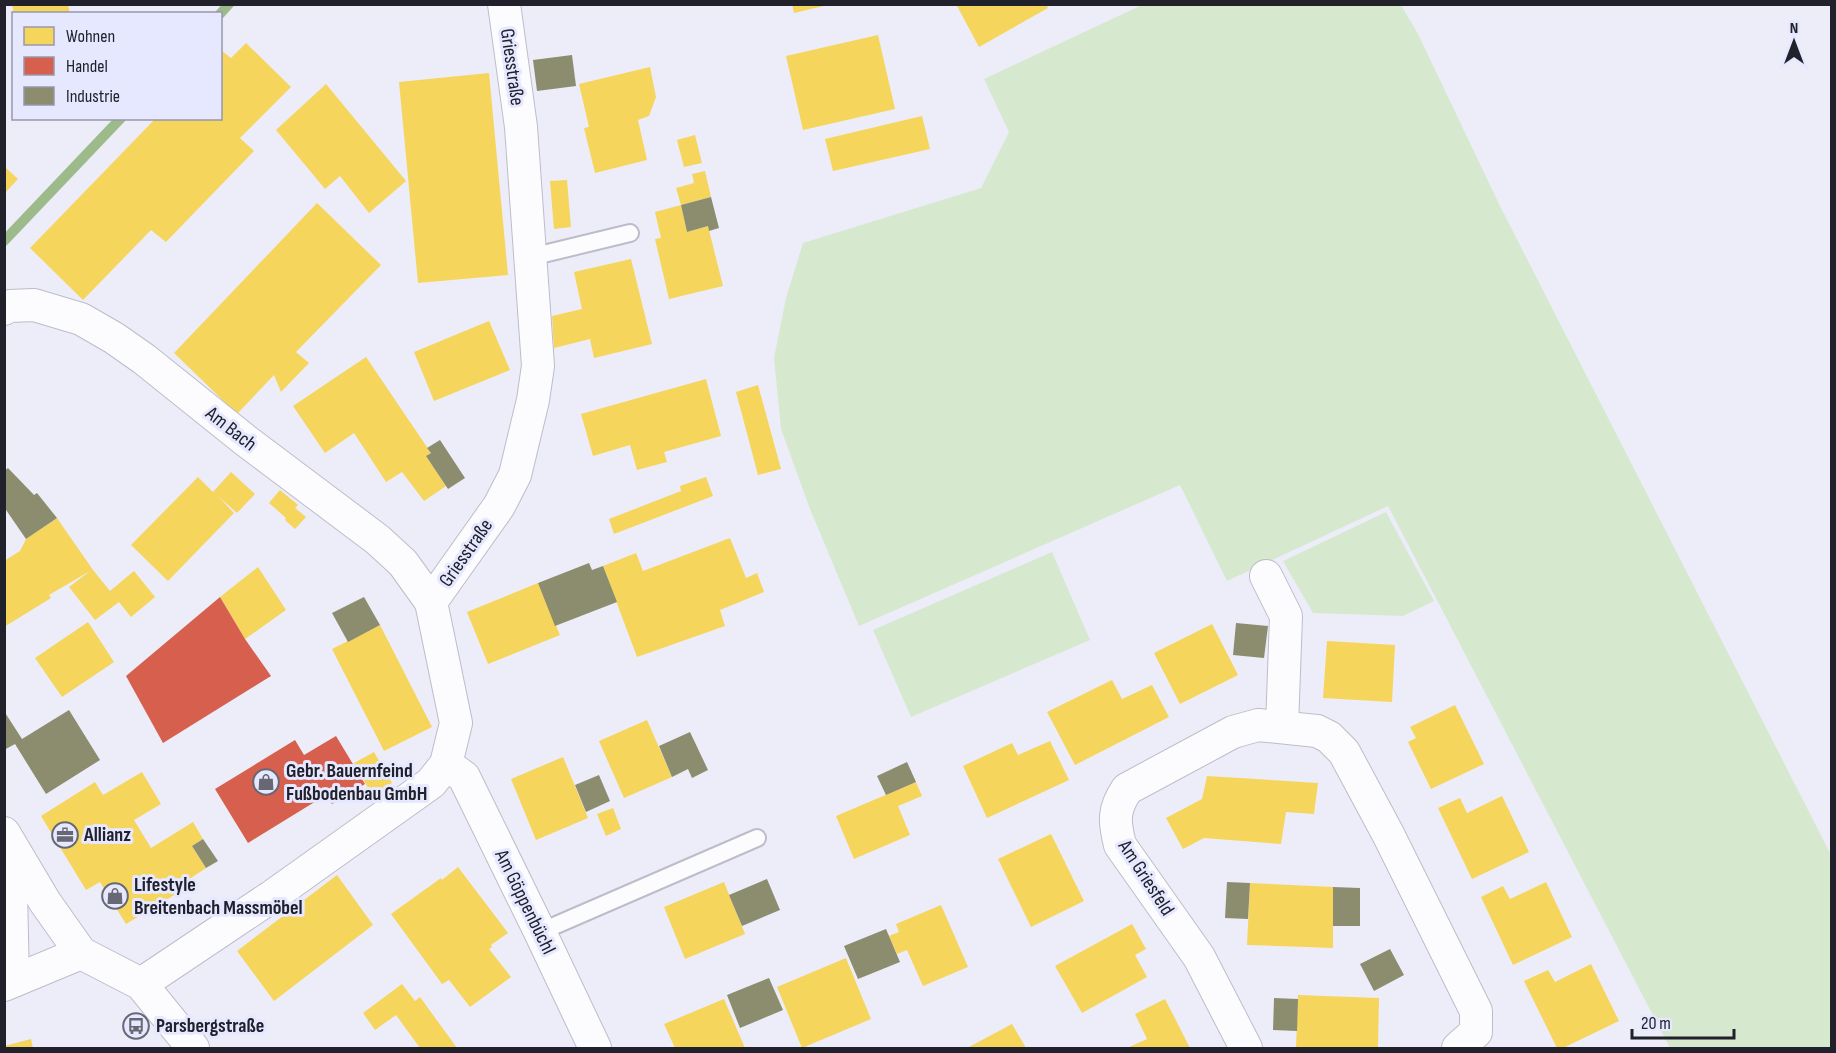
<svg xmlns="http://www.w3.org/2000/svg" width="1836" height="1053" font-family="'Sofia Sans Condensed',sans-serif">
<style>
.green{fill:#d6e9cf}
.homes{fill:#f6d55c}
.shops{fill:#d6604d}
.industry{fill:#8c8c6e}
.lines{fill:none;stroke-linecap:round;stroke-linejoin:round}
.stream{stroke:#9dbb8a;stroke-width:10}
.lane-casing{stroke:#bcbdc8;stroke-width:20}
.street-casing{stroke:#bcbdc8;stroke-width:34}
.lane{stroke:#fcfcfe;stroke-width:16}
.street{stroke:#fcfcfe;stroke-width:32}
.labels{text-anchor:middle;dominant-baseline:central;stroke-width:6;stroke-linejoin:round;paint-order:stroke}
.street-label{font-size:20px;fill:#20212b;stroke:#e6e8ff}
.poi-label{font-size:20px;font-weight:bold;fill:#20212b;stroke:#e6e8ff;text-anchor:start}
</style>
<rect width="100%" height="100%" fill="#ecedf9"/>
<!-- green -->
<g class="green">
<path d="M1142,5H1401L1418,34L1500,206L1831,855L1830,1048H1670L1388,506L1227,581L1180,485L859,626L810,509L781,429L774,358L786,298L803,243L981,188L1009,132L984,79Z"/>
<path d="M1386,512L1434,601L1403,616L1313,613L1283,561Z"/>
<path d="M1052,552L1090,640L911,717L873,630Z"/>
</g>
<!-- homes -->
<g class="homes">
<path d="M12,4H68L70,14H14Z"/>
<path d="M792,4H827L828,5L794,13Z"/>
<path d="M956,4H1046L1048,8L979,47Z"/>
<path d="M878,35L895,109L803,130L786,56Z"/>
<path d="M246,43L291,87L240,138L254,151L166,242L151,230L83,300L30,248L156,118H220V52L222,51L231,58Z"/>
<path d="M650,67L656,97L649,116L638,120L647,160L595,173L584,128L589,127L579,84Z"/>
<path d="M489,73L508,275L418,283L399,82Z"/>
<path d="M326,84L406,181L369,213L340,176L325,189L276,130Z"/>
<path d="M922,116L930,149L833,171L825,139Z"/>
<path d="M695,135L702,163L684,167L677,140Z"/>
<path d="M6,168L18,179L5,193V170Z"/>
<path d="M705,171L711,197L681,205L687,232L708,226L723,286L669,299L655,239L661,238L655,212L681,205L676,188L694,183L692,174Z"/>
<path d="M567,180L571,227L554,229L550,181Z"/>
<path d="M317,203L381,265L296,352L309,363L281,392L274,375L237,414L174,353Z"/>
<path d="M631,259L652,344L594,358L590,339L554,348L552,316L582,309L574,272Z"/>
<path d="M489,321L510,370L434,401L414,352Z"/>
<path d="M366,357L431,453L426,456L446,486L424,501L402,472L386,482L354,433L325,453L293,406Z"/>
<path d="M706,379L721,436L664,452L667,462L637,470L630,445L593,456L581,414Z"/>
<path d="M758,385L781,469L758,475L736,392Z"/>
<path d="M231,472L255,494L237,513L218,496L234,513L168,581L131,545L198,477L213,492Z"/>
<path d="M706,477L713,496L614,534L609,519L681,491L680,486Z"/>
<path d="M280,490L298,505L295,508L306,517L295,529L285,520L286,518L269,503Z"/>
<path d="M57,518L93,570L110,591L134,571L155,597L131,617L119,602L95,620L69,587L90,571L49,595L51,598L4,627V561L20,551L26,539Z"/>
<path d="M730,538L746,578L757,573L764,592L720,610L725,626L637,657L603,566L636,553L643,571Z"/>
<path d="M258,567L286,610L245,639L220,597Z"/>
<path d="M538,583L560,635L488,664L467,612Z"/>
<path d="M88,622L114,662L62,697L35,658Z"/>
<path d="M1212,624L1238,675L1180,704L1154,653Z"/>
<path d="M380,625L432,727L384,751L332,649Z"/>
<path d="M1327,641L1395,645L1392,702L1323,698Z"/>
<path d="M1112,680L1122,699L1152,685L1169,717L1075,765L1047,712Z"/>
<path d="M1455,705L1484,764L1431,789L1408,742L1416,738L1410,727Z"/>
<path d="M647,720L672,777L624,798L599,741Z"/>
<path d="M1050,741L1069,780L987,818L963,766L1012,743L1018,755Z"/>
<path d="M374,752L392,783L372,795L354,763Z"/>
<path d="M563,757L588,818L536,840L511,779Z"/>
<path d="M142,772L161,804L134,820L151,848L193,822L203,839L192,846L206,868L188,880L191,885L126,924L100,882L86,890L41,816L95,782L103,795Z"/>
<path d="M1207,776L1318,783L1314,814L1286,812L1281,844L1204,838L1183,849L1166,818L1202,799Z"/>
<path d="M916,782L922,796L898,806L910,835L854,859L836,816Z"/>
<path d="M1502,796L1529,852L1472,879L1438,808L1460,798L1467,813Z"/>
<path d="M613,808L621,829L606,836L597,814Z"/>
<path d="M1051,834L1084,901L1031,927L998,859Z"/>
<path d="M458,867L508,933L491,945L492,947L489,949L511,977L470,1007L449,980L442,984L391,914L441,878L442,880Z"/>
<path d="M337,875L373,925L274,1001L237,951Z"/>
<path d="M724,882L745,934L685,959L664,907Z"/>
<path d="M1546,882L1572,937L1513,965L1481,897L1503,886L1510,899Z"/>
<path d="M1250,883L1333,887V948L1247,945Z"/>
<path d="M941,905L968,967L923,986L907,950L897,954L889,936L899,932L896,924Z"/>
<path d="M1132,924L1146,949L1135,955L1147,977L1082,1013L1055,966Z"/>
<path d="M846,958L871,1019L802,1048L777,987Z"/>
<path d="M1591,964L1619,1021L1563,1048H1557L1524,981L1548,970L1555,982Z"/>
<path d="M402,984L415,1001L420,997L457,1048H420L396,1015L375,1030L363,1013Z"/>
<path d="M1298,995L1379,998L1378,1048H1296Z"/>
<path d="M724,999L745,1048H675L664,1024Z"/>
<path d="M1165,999L1190,1048H1127L1147,1039L1135,1014Z"/>
<path d="M1012,1024L1026,1048H967Z"/>
<path d="M31,1039L33,1048H4V1046Z"/>
</g>
<!-- shops -->
<g class="shops">
<path d="M220,597L245,639L271,676L163,743L126,676Z"/>
<path d="M336,736L365,784L332,804L326,795L248,843L215,789L295,740L304,755Z"/>
</g>
<!-- industry -->
<g class="industry">
<path d="M572,55L576,86L537,91L533,60Z"/>
<path d="M711,197L719,228L709,231L708,226L687,232L681,205Z"/>
<path d="M440,440L465,478L448,489L426,456L431,453L427,448Z"/>
<path d="M8,468L34,495L37,493L57,518L26,539L4,507V471Z"/>
<path d="M589,563L592,570L603,566L617,602L555,626L538,583Z"/>
<path d="M364,597L380,625L348,642L332,613Z"/>
<path d="M1236,623L1268,626L1264,658L1233,655Z"/>
<path d="M69,710L100,760L46,794L15,744L4,750V711L22,739Z"/>
<path d="M690,732L708,770L692,778L688,769L672,777L659,746Z"/>
<path d="M907,762L916,782L886,795L877,776Z"/>
<path d="M599,775L610,801L586,812L575,785Z"/>
<path d="M203,839L218,861L206,868L192,846Z"/>
<path d="M767,879L780,910L742,926L729,895Z"/>
<path d="M1227,882L1250,883L1248,919L1225,918Z"/>
<path d="M1333,887L1360,888V926H1333Z"/>
<path d="M886,929L900,962L858,979L844,946Z"/>
<path d="M1390,949L1404,975L1374,991L1360,964Z"/>
<path d="M769,978L783,1010L740,1028L727,995Z"/>
<path d="M1274,998L1298,999L1297,1031L1273,1030Z"/>
</g>
<g class="lines">
<!-- stream -->
<g class="stream">
<path d="M220,14L229,4"/>
<path d="M4,241L121,118"/>
</g>
<!-- lane casing -->
<g class="lane-casing">
<g id="lane">
<path d="M531,257L630,233"/>
<path d="M540,932L757,838"/>
</g>
</g>
<!-- street casing -->
<g class="street-casing">
<g id="street">
<path d="M4,309L9,306L34,305L81,319L114,338L144,359L245,440L378,540L403,563L431,602"/>
<path d="M1266,576L1286,616L1282,727"/>
<path d="M446,764L464,777L540,932L595,1048"/>
<path d="M4,833L45,902L81,953L141,984L193,1048"/>
<path d="M10,846L13,981"/>
<path d="M141,984L271,897L431,783L446,764L456,723L431,602L499,506L515,475L533,400L538,366L521,127L504,4"/>
<path d="M4,985L81,953"/>
<path d="M1246,1048L1199,957L1120,845C1114,821 1113,810 1127,789L1233,732L1258,725L1317,731L1329,737L1344,752L1388,834L1476,1011V1032L1458,1048"/>
</g>
</g>
<!-- lane -->
<use href="#lane" class="lane"/>
<!-- street -->
<use href="#street" class="street"/>
</g>
<!-- icons -->
<defs>
<g id="shop-ring" transform="scale(1.35)"><circle r="9.5" fill="#e6e8ff" stroke="#676873" stroke-width="1.5"/><path d="M-5-2.5h2.3a2.7 3.5 0 0 1 5.4 0H5L5.5 6h-11ZM-1.5-2.5h3a1.5 2.3 0 0 0-3 0Z" fill="#676873"/></g>
<g id="office-ring" transform="scale(1.35)"><circle r="9.5" fill="#e6e8ff" stroke="#676873" stroke-width="1.5"/><path d="M-6-3h4V-5.5h4V-3h4V5H-6ZM-1-4.5V-3h2v-1.5ZM-6 0V1H6V0Z" fill="#676873"/></g>
<g id="bus-ring" transform="scale(1.35)"><circle r="9.5" fill="#e6e8ff" stroke="#676873" stroke-width="1.5"/><path d="M-5-6H5V4H4V6H2V4H-2V6H-4V4H-5ZM-3.5-4V0h7V-4ZM-3.5 1.2v1.5H-2V1.2ZM2 1.2v1.5H3.5V1.2Z" fill="#676873"/></g>
</defs>
<g fill-rule="evenodd">
<use href="#shop-ring" x="266" y="782"/>
<use href="#office-ring" x="65" y="835"/>
<use href="#shop-ring" x="115" y="896"/>
<use href="#bus-ring" x="136" y="1026"/>
</g>
<g class="labels">
<!-- street labels -->
<g class="street-label">
<text transform="translate(512 67) rotate(82)">Griesstraße</text>
<text transform="translate(231 429) rotate(38)">Am Bach</text>
<text transform="translate(466 553) rotate(-55)">Griesstraße</text>
<text transform="translate(1146 878) rotate(57)">Am Griesfeld</text>
<text transform="translate(525 902) rotate(64)">Am Göppenbüchl</text>
</g>
<!-- poi labels -->
<g class="poi-label">
<text x="286" y="771">Gebr. Bauernfeind<tspan x="286" dy="23">Fußbodenbau GmbH</tspan></text>
<text x="84" y="835">Allianz</text>
<text x="134" y="885">Lifestyle<tspan x="134" dy="23">Breitenbach Massmöbel</tspan></text>
<text x="156" y="1026">Parsbergstraße</text>
</g>
</g>
<!-- border -->
<rect width="1836" height="1053" fill="none" stroke="#20212b" stroke-width="12"/>
<!-- legend -->
<rect x="12" y="12" width="210" height="108" fill="#e6e8ff" stroke="#9798aa" stroke-width="1.5"/>
<rect x="24" y="27" width="30" height="18" fill="#f6d55c" stroke="#9798aa" stroke-width="1.5"/>
<text x="66" y="42" font-size="18" fill="#20212b">Wohnen</text>
<rect x="24" y="57" width="30" height="18" fill="#d6604d" stroke="#9798aa" stroke-width="1.5"/>
<text x="66" y="72" font-size="18" fill="#20212b">Handel</text>
<rect x="24" y="87" width="30" height="18" fill="#8c8c6e" stroke="#9798aa" stroke-width="1.5"/>
<text x="66" y="102" font-size="18" fill="#20212b">Industrie</text>
<!-- north arrow -->
<g transform="translate(1794 42)" stroke="#e6e8ff" stroke-width="4.5" paint-order="stroke">
<path d="M0-4.5L10 22L0 15L-10 22Z" fill="#20212b"/>
<text y="-9" font-size="16" font-weight="bold" text-anchor="middle" fill="#20212b">N</text>
</g>
<!-- scale -->
<path d="M1632 1029v9h102v-9" fill="none" stroke="#20212b" stroke-width="3"/>
<text x="1641" y="1029" font-size="18" fill="#20212b" stroke="#e6e8ff" stroke-width="4.5" paint-order="stroke">20 m</text>
</svg>
